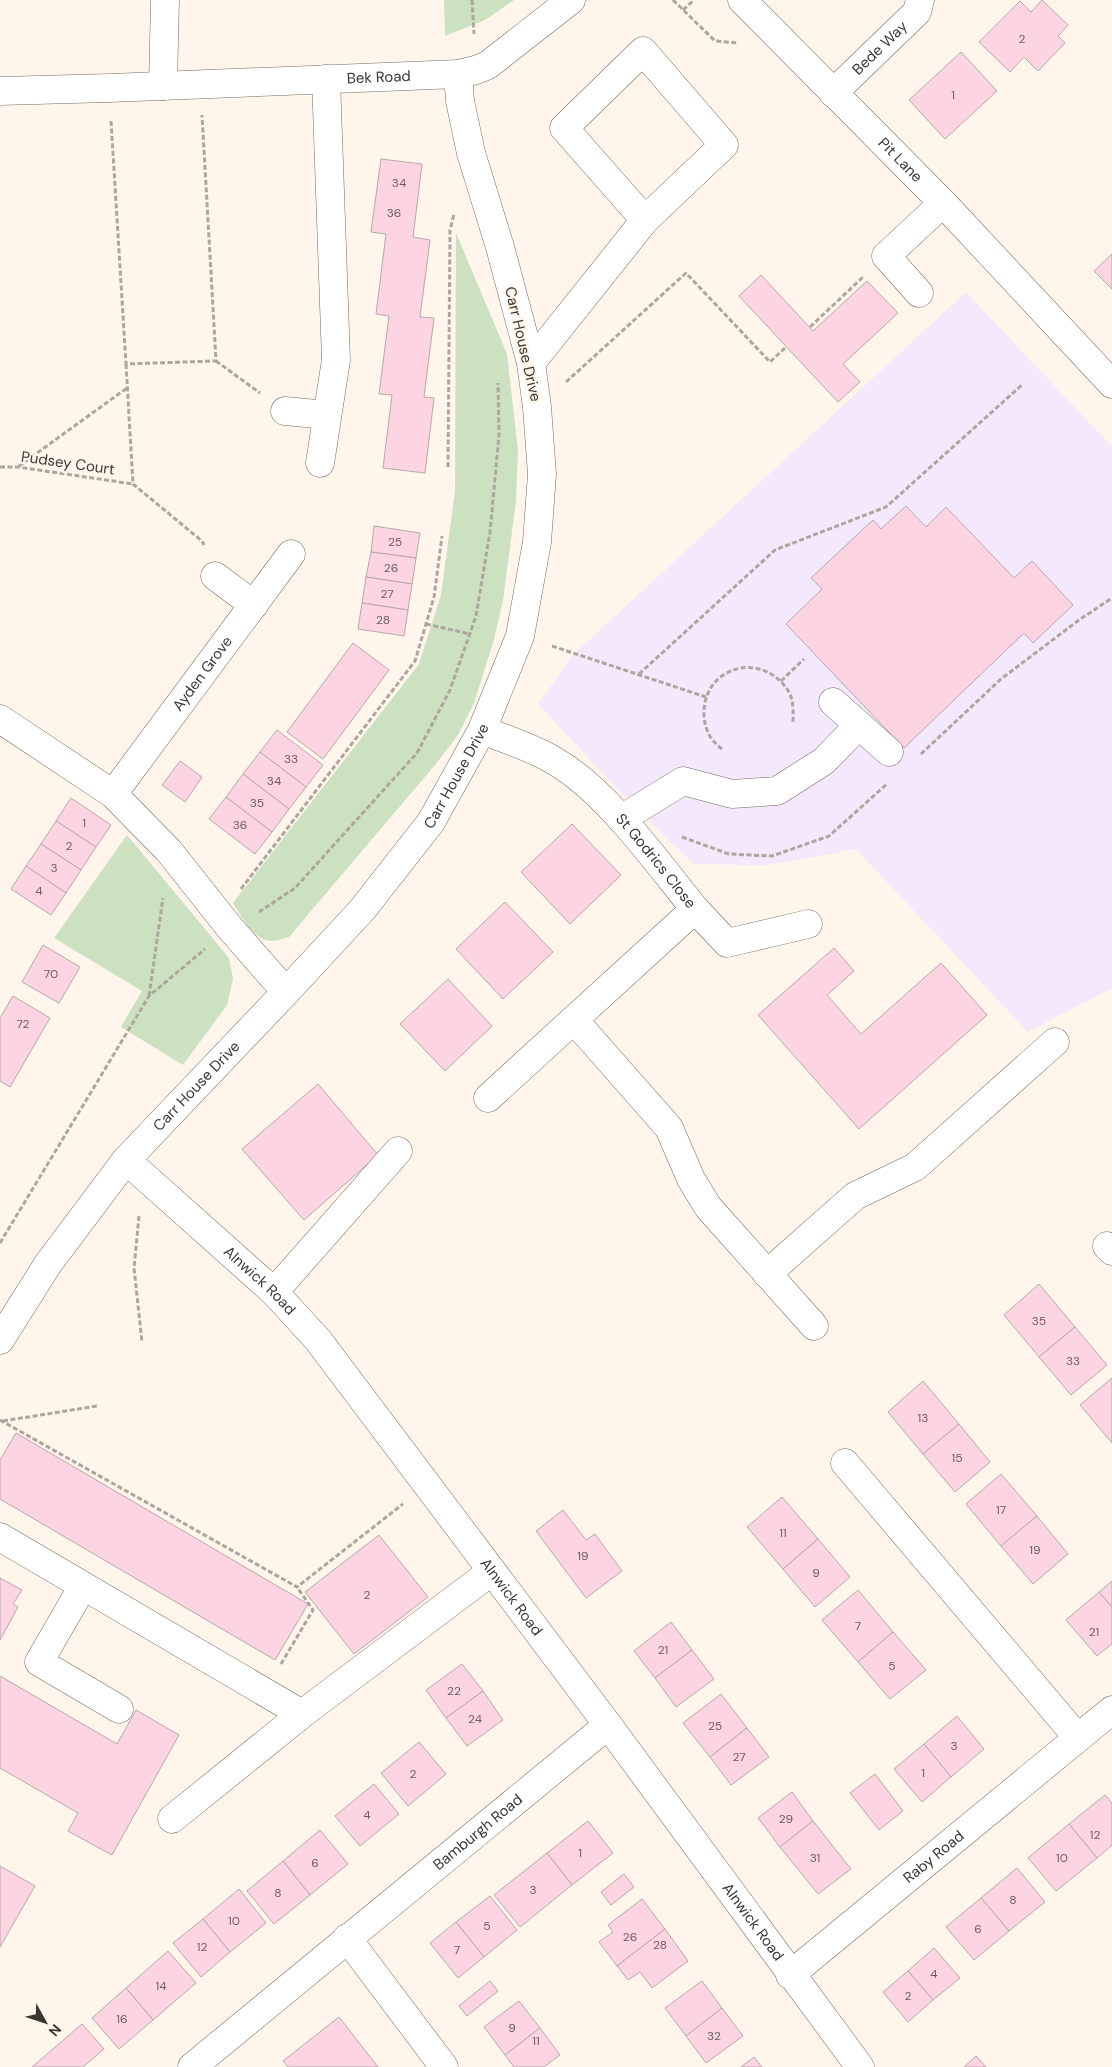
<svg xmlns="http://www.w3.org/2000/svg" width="1112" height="2067" font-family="'DM Sans',sans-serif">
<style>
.education{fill:#f3e8fc}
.green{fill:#cce1c0}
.building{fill:#fdd4e1;stroke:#b6a8ac}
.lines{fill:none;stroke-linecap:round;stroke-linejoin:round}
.minor-casing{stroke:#736a62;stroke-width:29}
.path{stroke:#ada69e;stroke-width:3;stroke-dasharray:5 2.5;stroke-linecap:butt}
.minor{stroke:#fff;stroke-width:28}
.labels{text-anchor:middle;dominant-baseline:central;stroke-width:4.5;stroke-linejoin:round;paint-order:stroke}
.number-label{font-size:12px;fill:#6b5e5e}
.street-label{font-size:15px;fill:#3a3733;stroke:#fff5eb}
</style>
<rect width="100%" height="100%" fill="#fff5eb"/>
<!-- education -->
<path class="education" d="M966,292L1112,447V988L1028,1032L856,849L769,865L694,864L636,809L538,704L574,654Z"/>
<!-- green -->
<g class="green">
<path d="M444,0H514L485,20L445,36Z"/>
<path d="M456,233L507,354L518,450L516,501L503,601L493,643L474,703L458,735L435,765L289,937C284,938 278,941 273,941C254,942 242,917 233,903L419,664L441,595L455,491Z"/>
<path d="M127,835L229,958L233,979L227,1005L183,1065L121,1027L142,991L54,938Z"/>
</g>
<!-- building -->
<g class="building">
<path d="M1042,0L1068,25L1058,36L1065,43L1038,71L1024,57L1010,72L979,42L1020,1L1031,12Z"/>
<path d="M961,52L997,91L945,139L909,100Z"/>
<path d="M381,159L422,164L413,237L430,240L420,317L434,318L424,397L434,398L425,473L383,468L392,395L379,394L389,316L376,314L386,234L371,232Z"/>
<path d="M1112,254V289L1094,271Z"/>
<path d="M761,275L813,331L867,281L898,313L843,364L860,382L838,402L739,296Z"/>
<path d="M906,506L926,527L946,507L1014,578L1032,561L1073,605L1033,643L1024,633L904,748L786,624L822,589L811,578L873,520L881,529Z"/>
<path d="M374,526L420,533L416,558L371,552Z"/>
<path d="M371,552L416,558L412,584L366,577Z"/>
<path d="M366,577L412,584L408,610L362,603Z"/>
<path d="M362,603L408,610L404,636L358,629Z"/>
<path d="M353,643L389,670L323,759L287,732Z"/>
<path d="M277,730L323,765L306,787L260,752Z"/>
<path d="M260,752L306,787L289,809L243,774Z"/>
<path d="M180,761L202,777L185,802L162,785Z"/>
<path d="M243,774L289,809L272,832L226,797Z"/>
<path d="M226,797L272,832L255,854L209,819Z"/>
<path d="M71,798L111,825L96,847L56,821Z"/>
<path d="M56,821L96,847L81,870L41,844Z"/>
<path d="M572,824L621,875L570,924L521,872Z"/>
<path d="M41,844L81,870L66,893L26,866Z"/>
<path d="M26,866L66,893L51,915L11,889Z"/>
<path d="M505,902L553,952L503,999L456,949Z"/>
<path d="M43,945L80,967L59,1003L22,982Z"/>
<path d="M834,948L854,971L827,995L861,1034L941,963L987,1015L859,1129L758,1015Z"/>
<path d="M448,979L492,1026L445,1071L400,1024Z"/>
<path d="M13,996L50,1018L10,1087L0,1081V1018Z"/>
<path d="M318,1084L378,1155L304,1220L242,1149Z"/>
<path d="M1039,1284L1075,1327L1039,1357L1004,1315Z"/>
<path d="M1075,1327L1107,1365L1071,1395L1039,1357Z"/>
<path d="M1112,1378V1443L1080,1405Z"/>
<path d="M923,1381L959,1424L923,1454L888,1412Z"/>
<path d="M959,1424L990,1462L955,1492L923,1454Z"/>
<path d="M16,1433L308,1604L275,1660L0,1499V1460Z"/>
<path d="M1001,1474L1037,1516L1001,1546L966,1504Z"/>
<path d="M782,1497L818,1539L783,1569L747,1527Z"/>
<path d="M563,1510L586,1540L595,1534L622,1571L586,1598L536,1531Z"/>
<path d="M1037,1516L1068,1554L1033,1584L1001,1546Z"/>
<path d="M379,1535L428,1597L354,1654L305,1592Z"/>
<path d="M818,1539L850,1577L815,1607L783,1569Z"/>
<path d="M0,1578L22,1590L13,1604L18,1607L0,1640Z"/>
<path d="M1112,1581V1607L1099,1592Z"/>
<path d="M858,1590L893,1632L858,1662L822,1620Z"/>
<path d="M1099,1592L1112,1607V1644L1097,1656L1066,1620Z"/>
<path d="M671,1622L692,1650L655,1678L634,1651Z"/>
<path d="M893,1632L926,1670L890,1699L858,1662Z"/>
<path d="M692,1650L714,1679L676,1707L655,1678Z"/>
<path d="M462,1664L483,1691L446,1718L426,1690Z"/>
<path d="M0,1676L117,1744L136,1710L179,1735L112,1855L68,1831L78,1813L0,1768Z"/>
<path d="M483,1691L503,1720L467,1746L446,1718Z"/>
<path d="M721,1694L747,1728L710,1757L683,1723Z"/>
<path d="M957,1716L984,1749L951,1777L924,1744Z"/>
<path d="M747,1728L769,1757L731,1785L710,1757Z"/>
<path d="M419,1742L446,1774L408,1806L381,1773Z"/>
<path d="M924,1744L951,1777L922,1802L894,1769Z"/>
<path d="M875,1774L903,1811L879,1830L850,1793Z"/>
<path d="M374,1784L399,1814L360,1846L335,1816Z"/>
<path d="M792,1792L813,1821L780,1847L758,1818Z"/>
<path d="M1105,1795L1112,1803V1845L1097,1858L1069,1824Z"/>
<path d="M588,1821L613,1853L572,1885L547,1853Z"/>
<path d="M813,1821L851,1869L818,1894L780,1847Z"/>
<path d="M1069,1824L1097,1858L1056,1891L1028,1858Z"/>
<path d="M320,1830L348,1864L310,1895L283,1861Z"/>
<path d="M547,1853L572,1885L520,1927L494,1895Z"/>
<path d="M283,1861L310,1895L274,1924L247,1891Z"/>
<path d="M0,1866L35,1886L0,1947Z"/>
<path d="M1017,1868L1045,1902L1009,1931L981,1898Z"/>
<path d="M624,1874L634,1887L611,1905L601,1892Z"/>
<path d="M239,1889L266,1923L230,1952L203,1919Z"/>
<path d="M490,1896L517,1930L484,1957L456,1922Z"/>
<path d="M981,1898L1009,1931L974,1960L946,1927Z"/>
<path d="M642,1899L665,1929L617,1966L599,1942L613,1932L608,1925Z"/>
<path d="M203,1919L230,1952L201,1977L173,1943Z"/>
<path d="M456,1922L484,1957L458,1978L430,1943Z"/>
<path d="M665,1929L688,1961L652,1988L640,1972L628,1980L617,1966Z"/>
<path d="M934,1948L960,1978L933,2000L908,1971Z"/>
<path d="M168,1951L196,1983L153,2020L126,1988Z"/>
<path d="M908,1971L933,2000L908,2022L883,1992Z"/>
<path d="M490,1981L498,1991L467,2016L459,2006Z"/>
<path d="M702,1981L722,2008L686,2036L665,2008Z"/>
<path d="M126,1988L153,2020L119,2049L92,2018Z"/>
<path d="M519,2001L540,2028L505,2055L484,2027Z"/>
<path d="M722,2008L743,2036L706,2063L686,2036Z"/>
<path d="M339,2017L378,2067H288L283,2061Z"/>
<path d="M82,2024L104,2049L83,2067H32Z"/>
<path d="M540,2028L560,2055L544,2067H514L505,2055Z"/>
<path d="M976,2056L986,2067H964Z"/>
<path d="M754,2057L762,2067H741Z"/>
</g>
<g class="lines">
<!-- minor casing -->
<g class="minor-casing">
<g id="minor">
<path id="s1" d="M742,0L943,203L1112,384"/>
<path d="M643,51L724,145L645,220L564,128Z"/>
<path d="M163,86L165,0"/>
<path id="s2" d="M0,91L110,88L458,74L476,70L488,65L571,0"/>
<path id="s3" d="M833,93L917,12L920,0"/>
<path d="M919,293L886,256L943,203"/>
<path d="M531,363L645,220"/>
<path d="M285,411L327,415"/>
<path d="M320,463L336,360L326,79"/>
<path d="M215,576L254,605"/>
<path d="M833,702L889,752"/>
<path d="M0,719L113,794L169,851L230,928L286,992"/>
<path id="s4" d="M482,730C505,739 531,747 553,760C606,790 656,861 695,909L488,1098"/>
<path id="s5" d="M113,794L291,554"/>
<path d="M621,819L683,781L732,794L777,791L824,761L858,726"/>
<path d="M695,909L727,943L808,924"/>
<path d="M574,1020L669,1128L691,1179L708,1207L814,1326"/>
<path id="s6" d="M126,1160L274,1292L318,1340L608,1725L860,2067"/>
<path d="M1107,1246L1112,1251"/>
<path d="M767,1274L855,1196L915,1167L1055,1042"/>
<path d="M274,1292L398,1151"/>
<path id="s7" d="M0,1340L48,1264L126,1160L286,992L362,910L431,822L482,730L520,636L537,542L542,474L537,407L531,363L500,247L471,153L460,101L458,74"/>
<path d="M845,1463L1078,1738"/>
<path d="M0,1537L302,1714"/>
<path d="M83,1586L39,1662L119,1709"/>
<path d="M172,1819L302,1714L492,1571"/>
<path d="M347,1938L444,2067"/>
<path id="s8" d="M790,1975L1112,1710"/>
<path id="s9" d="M192,2067L608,1725"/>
</g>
</g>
<!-- path -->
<g class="path">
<path d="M472,0L474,34"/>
<path d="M673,0L715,41L738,43"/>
<path d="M683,10L694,0"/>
<path d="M111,121L126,364L216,361L202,115"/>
<path d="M810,327L863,277"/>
<path d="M216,361L260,393"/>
<path d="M126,364L133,484L202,541L204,545"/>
<path d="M566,382L686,273L770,362L786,347"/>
<path d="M19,466L127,388"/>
<path d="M0,467H18L133,484"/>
<path d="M448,467L450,230L454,214"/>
<path d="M426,624L470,634"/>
<path d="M552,646L706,697"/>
<path d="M639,674L775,550L886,507L1023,384"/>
<path d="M781,681L804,659"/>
<path d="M722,749C718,746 714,742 711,738C698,717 703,687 725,674C748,660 776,670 789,692C794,701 793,712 793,722"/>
<path d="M921,754L1001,679L1079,620L1112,598"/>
<path d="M682,837L729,854L772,856L829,836L887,784"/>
<path d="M241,889L415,661L434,597L442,536"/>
<path d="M259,912L295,888L417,753L450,690L476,616L490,532L499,435L498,383"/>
<path d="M149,996L163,898"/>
<path d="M139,1216L134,1268L142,1342"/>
<path d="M0,1243L149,996L205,949"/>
<path d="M0,1420L297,1587L403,1504"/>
<path d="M3,1421L97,1406"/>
<path d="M281,1664L313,1610L297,1587"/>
</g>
<!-- minor -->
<use href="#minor" class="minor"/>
</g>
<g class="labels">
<!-- number labels -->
<g class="number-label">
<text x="1022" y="39">2</text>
<text x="953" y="95">1</text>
<text x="399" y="183">34</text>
<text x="394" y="213">36</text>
<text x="395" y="542">25</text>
<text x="391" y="568">26</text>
<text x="387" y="594">27</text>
<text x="383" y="620">28</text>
<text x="291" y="759">33</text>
<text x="274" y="781">34</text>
<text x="257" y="803">35</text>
<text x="84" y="823">1</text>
<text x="240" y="825">36</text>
<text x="69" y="846">2</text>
<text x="54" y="868">3</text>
<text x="39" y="891">4</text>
<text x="51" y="974">70</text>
<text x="23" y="1024">72</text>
<text x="1039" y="1321">35</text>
<text x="1073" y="1361">33</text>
<text x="923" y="1418">13</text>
<text x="957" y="1458">15</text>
<text x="1001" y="1510">17</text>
<text x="783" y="1533">11</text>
<text x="1035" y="1550">19</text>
<text x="583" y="1556">19</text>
<text x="816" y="1573">9</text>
<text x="367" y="1595">2</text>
<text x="858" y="1626">7</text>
<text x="1094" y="1632">21</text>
<text x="663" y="1650">21</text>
<text x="892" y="1666">5</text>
<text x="454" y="1691">22</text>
<text x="475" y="1719">24</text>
<text x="715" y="1726">25</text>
<text x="954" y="1746">3</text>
<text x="739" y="1757">27</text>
<text x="923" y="1773">1</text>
<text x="413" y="1774">2</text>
<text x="367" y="1815">4</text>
<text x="786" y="1819">29</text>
<text x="1095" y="1835">12</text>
<text x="580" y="1853">1</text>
<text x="815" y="1858">31</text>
<text x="1062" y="1858">10</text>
<text x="315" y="1863">6</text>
<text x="533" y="1890">3</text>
<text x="278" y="1893">8</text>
<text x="1013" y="1900">8</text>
<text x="234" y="1921">10</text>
<text x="487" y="1926">5</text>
<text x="978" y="1929">6</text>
<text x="630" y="1937">26</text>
<text x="660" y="1945">28</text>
<text x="202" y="1947">12</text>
<text x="457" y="1950">7</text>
<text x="934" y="1974">4</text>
<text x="161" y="1986">14</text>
<text x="908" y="1996">2</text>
<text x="122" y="2019">16</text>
<text x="512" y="2028">9</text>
<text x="714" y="2036">32</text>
<text x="536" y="2041">11</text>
</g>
<!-- street labels -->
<g class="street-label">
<text stroke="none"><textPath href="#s3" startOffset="65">Bede Way</textPath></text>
<text stroke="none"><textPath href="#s2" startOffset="379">Bek Road</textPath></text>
<text stroke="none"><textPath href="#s1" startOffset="225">Pit Lane</textPath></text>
<text transform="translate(523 344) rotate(77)">Carr House Drive</text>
<text transform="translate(68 463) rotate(8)">Pudsey Court</text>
<text stroke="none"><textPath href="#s5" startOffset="150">Ayden Grove</textPath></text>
<text stroke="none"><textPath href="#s7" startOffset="728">Carr House Drive</textPath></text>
<text stroke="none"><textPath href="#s4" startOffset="222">St Godrics Close</textPath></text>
<text stroke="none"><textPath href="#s7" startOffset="322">Carr House Drive</textPath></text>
<text stroke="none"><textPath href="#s6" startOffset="180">Alnwick Road</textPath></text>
<text stroke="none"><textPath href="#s6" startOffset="585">Alnwick Road</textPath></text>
<text stroke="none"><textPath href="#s9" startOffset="370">Bamburgh Road</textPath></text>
<text stroke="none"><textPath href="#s8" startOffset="186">Raby Road</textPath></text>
<text stroke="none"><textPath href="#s6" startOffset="990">Alnwick Road</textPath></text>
</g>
</g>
<!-- north arrow -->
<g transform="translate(45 2022) rotate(130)" stroke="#fff5eb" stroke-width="4" paint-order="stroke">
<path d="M0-4L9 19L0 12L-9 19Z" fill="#3a3733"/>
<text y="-8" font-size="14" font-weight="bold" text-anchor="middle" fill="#3a3733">N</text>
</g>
</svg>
